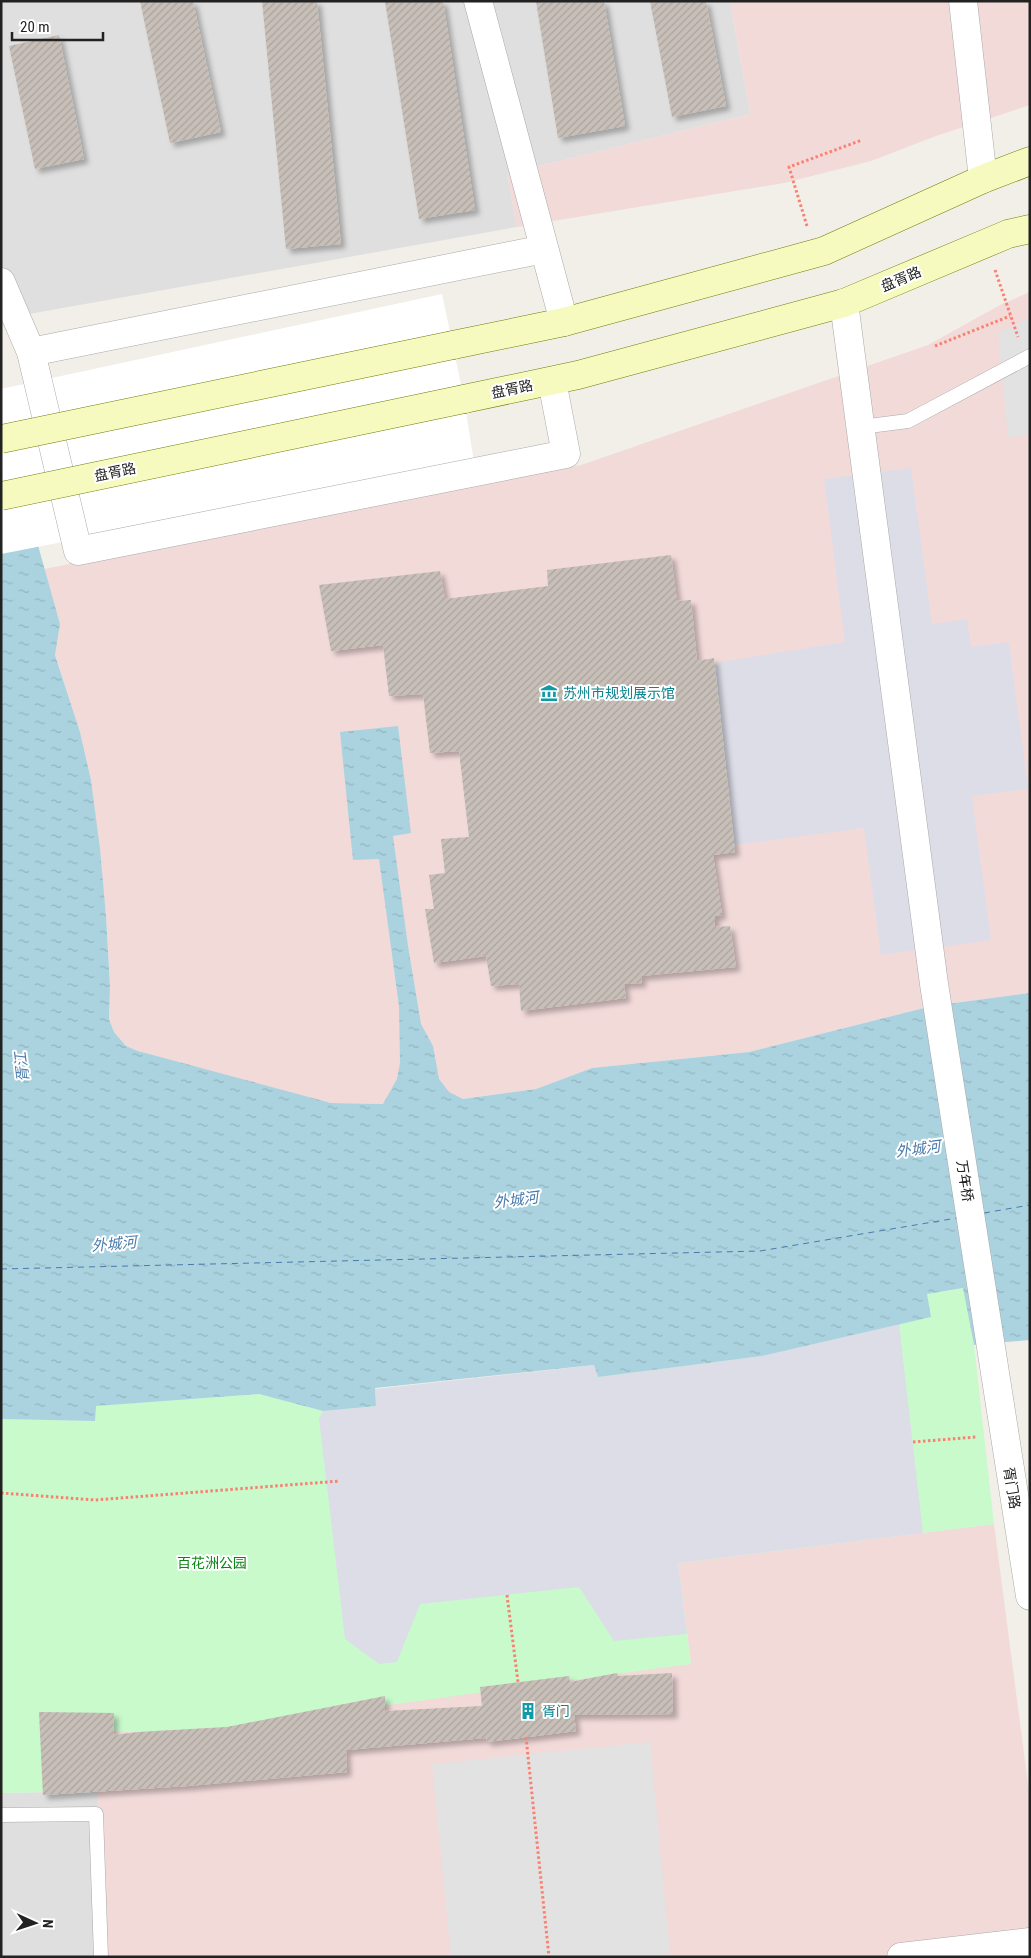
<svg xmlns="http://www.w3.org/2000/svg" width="1031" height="1958" font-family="'Roboto Condensed','Noto Sans SC',sans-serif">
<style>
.residential{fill:#e0dfdf}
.commercial{fill:#f2dad9}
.park{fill:#c8facc}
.parking{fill:#e2e2e2}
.plaza{fill:#dddde8}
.water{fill:url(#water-ripples)}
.pier{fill:#fff}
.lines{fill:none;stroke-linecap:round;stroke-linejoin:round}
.ferry{stroke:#4a7aab;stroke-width:1;stroke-dasharray:6 5;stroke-linecap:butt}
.building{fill:url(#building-hatch);filter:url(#shadow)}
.lane-casing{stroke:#a9a9a9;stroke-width:15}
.street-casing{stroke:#a9a9a9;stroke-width:29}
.secondary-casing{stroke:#707d05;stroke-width:29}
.path{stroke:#fa8072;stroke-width:3;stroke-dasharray:2.5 2.5;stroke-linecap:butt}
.lane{stroke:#fff;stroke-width:14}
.street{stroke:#fff;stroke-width:28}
.secondary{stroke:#f7fabf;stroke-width:28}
.secondary-bridge-casing{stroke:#707d05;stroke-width:29;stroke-linecap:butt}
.secondary-bridge{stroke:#f7fabf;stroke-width:28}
.labels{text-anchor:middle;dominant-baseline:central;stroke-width:4;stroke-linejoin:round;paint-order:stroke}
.street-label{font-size:14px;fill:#222;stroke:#fff}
.culture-label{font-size:14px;fill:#0d838f;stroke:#fff;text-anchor:start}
.park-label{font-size:14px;fill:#0c8416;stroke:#fff}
.water-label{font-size:15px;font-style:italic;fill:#4a7aab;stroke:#fff}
</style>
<defs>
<pattern id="water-ripples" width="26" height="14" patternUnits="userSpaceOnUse" patternTransform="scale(1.25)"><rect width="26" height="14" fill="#aad3df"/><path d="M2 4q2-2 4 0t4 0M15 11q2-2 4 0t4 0" fill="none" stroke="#92b5bf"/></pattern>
<pattern id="building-hatch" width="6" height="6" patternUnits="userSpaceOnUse" patternTransform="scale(1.25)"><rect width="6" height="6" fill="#c7bfb8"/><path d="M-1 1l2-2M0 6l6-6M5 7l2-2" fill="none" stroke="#aba49e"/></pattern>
<filter id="shadow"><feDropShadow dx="4.5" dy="4.5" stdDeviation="2.5" flood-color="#0004"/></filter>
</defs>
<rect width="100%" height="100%" fill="#f2efe9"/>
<!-- residential -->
<g class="residential">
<path d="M1,1H730L750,114L507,174L517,227L1,319Z"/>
<path d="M98,1791L104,1957H1V1793Z"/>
</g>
<!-- commercial -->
<g class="commercial">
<path d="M730,1H1030V105L936,136L871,161L784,183L517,227L507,174L750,114Z"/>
<path d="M1030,292V993L932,1006L749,1052L592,1068L536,1089L463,1099L383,1104L331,1103L255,1084L138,1051L126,1046L114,1032L109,1019L110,986L106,916L91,780L80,732L55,654L60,624L44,569L581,465L928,345L1002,304Z"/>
<path d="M994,1524L1030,1799V1957H104L98,1791L99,1730L138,1732L691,1664L678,1563Z"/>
</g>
<!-- park -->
<path class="park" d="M964,1288L974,1345L994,1524L678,1563L691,1664L227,1727L138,1732L99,1730L98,1791L1,1793V1419L95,1421V1406L259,1394L323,1411L762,1356L930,1317L927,1294Z"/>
<!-- parking -->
<g class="parking">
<path d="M1030,318V434L1008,437L998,333Z"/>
<path d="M650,1742L670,1954L643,1957H451L432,1764Z"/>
</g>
<!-- plaza -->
<g class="plaza">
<path d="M911,468L932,624L967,619L971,647L1009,642L1028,789L972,796L991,940L881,955L864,828L734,845L714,663L845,642L824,479Z"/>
<path d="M899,1324L923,1533L678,1563L687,1634L614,1641L579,1587L420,1604L397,1662L379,1664L345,1639L319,1419L323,1411L376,1406L375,1389L595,1365L598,1377L762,1356Z"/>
</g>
<!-- water -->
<path class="water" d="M1,413L60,624L55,655L80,732L91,780L100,849L106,916L110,986L109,1019L114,1032L126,1046L138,1051L331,1103L383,1104L397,1079L400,1063L399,1006L379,859L353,860L340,732L398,726L411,833L393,836L408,946L421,1024L433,1046L439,1079L449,1092L463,1099L536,1089L592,1068L749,1052L932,1006L1030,993V1340L974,1345L963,1288L927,1294L931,1317L762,1356L598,1377L594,1365L375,1388L376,1406L323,1411L259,1394L96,1406L95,1421L1,1419Z"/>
<!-- pier -->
<path class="pier" d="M442,294L464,399L474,462L1,554V389Z"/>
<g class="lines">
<!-- ferry -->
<g class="ferry">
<path d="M984,1213L1030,1205"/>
<path d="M1,1269L760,1251L957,1218"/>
</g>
</g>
<!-- building -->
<g class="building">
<path d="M140,1H193L221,132L170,143Z"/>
<path d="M262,1H317L341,244L286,249Z"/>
<path d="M385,1H443L475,210L419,219Z"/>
<path d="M536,1H604L625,126L558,138Z"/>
<path d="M650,1H706L726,106L672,117Z"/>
<path d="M59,35L84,159L35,169L9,46Z"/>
<path d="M671,555L677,601L691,600L697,661L714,658L735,852L713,855L722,915L715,916V927L730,926L736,967L641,976L642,983L624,984L626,998L521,1011L519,984L491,986L486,956L434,963L425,909H434L429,875L445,873L441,839L469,837L459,751L430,753L423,694L389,696L383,645L331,651L319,585L440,571L445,599L548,586L547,570Z"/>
<path d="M617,1673L618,1676L672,1673L673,1714L574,1715L576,1731L487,1742L486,1738L346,1750L347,1772L188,1786L43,1795L39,1712L114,1713L113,1735L138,1732L227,1727L385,1696V1711L482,1706L480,1687L569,1676L570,1682Z"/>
</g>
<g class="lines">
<!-- lane casing -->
<g class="lane-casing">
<g id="lane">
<path d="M861,427L908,421L1030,356"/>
<path d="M1,1815L96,1814L101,1957"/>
</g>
</g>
<!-- street casing -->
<g class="street-casing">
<g id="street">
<path d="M478,1L564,322"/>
<path d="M963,1L983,179"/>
<path d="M1,282L31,352L78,551L566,454L552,381"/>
<path d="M844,303L934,984L1030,1596"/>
<path d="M31,352L544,249"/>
<path d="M901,1957L1030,1942"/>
</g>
</g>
<!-- secondary casing -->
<g class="secondary-casing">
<g id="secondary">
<path d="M453,345L564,322L824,251L983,179L1030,161"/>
<path d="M464,399L578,375L844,303L1008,234L1030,229"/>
</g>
</g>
<!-- path -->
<g class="path">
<path d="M807,226L789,167L862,140"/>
<path d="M995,270L1018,337"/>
<path d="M935,346L1010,316"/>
<path d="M913,1442L976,1437"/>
<path d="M1,1493L95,1500L340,1481"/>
<path d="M507,1595L518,1682"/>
<path d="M526,1737L549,1957"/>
</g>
<!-- lane -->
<use href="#lane" class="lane"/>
<!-- street -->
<use href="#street" class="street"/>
<!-- secondary -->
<use href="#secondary" class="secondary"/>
<!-- secondary-bridge casing -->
<g class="secondary-bridge-casing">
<g id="secondary-bridge">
<path d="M1,439L453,345"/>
<path d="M1,496L464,399"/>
</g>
</g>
<!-- secondary-bridge -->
<use href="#secondary-bridge" class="secondary-bridge"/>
</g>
<!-- icons -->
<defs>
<g id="museum-bare" transform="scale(1.35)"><path d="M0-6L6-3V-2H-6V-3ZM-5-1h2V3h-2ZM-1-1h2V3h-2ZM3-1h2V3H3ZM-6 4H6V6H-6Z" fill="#0f9aa8" stroke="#fff" stroke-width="2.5" paint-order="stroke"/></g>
<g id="building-bare" transform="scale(1.35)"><path d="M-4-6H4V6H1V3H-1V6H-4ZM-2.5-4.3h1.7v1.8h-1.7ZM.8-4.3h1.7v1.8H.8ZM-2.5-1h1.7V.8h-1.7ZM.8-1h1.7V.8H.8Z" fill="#0f9aa8" stroke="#fff" stroke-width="2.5" paint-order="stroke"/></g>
</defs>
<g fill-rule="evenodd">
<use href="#museum-bare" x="549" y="693"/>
<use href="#building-bare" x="528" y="1711"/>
</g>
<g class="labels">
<!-- street labels -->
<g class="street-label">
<text transform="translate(901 279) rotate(-23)">盘胥路</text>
<text transform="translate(512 389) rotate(-12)">盘胥路</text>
<text transform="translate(115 472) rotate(-12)">盘胥路</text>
<text transform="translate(965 1181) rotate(81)">万年桥</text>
<text transform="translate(1012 1488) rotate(81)">胥门路</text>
</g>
<!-- culture labels -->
<g class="culture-label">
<text x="563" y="693">苏州市规划展示馆</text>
<text x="542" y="1711">胥门</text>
</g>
<!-- park labels -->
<g class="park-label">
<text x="212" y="1563">百花洲公园</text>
</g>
<!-- water labels -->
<g class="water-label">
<text transform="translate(22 1067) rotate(-97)">胥江</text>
<text transform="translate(918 1149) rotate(-7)">外城河</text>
<text transform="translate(516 1200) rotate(-7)">外城河</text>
<text transform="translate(114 1244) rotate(-5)">外城河</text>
</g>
</g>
<!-- border -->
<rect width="1031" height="1958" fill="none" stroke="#222222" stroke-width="5"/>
<!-- north arrow -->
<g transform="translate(35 1923) rotate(93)" stroke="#ffffff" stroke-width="4" paint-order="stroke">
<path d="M0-4L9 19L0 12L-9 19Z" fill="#222222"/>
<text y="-8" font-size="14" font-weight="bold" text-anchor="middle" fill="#222222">N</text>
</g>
<!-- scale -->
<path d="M12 32v8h91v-8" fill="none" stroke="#222222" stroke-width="2.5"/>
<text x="20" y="32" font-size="15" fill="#222222" stroke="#ffffff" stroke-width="4" paint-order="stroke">20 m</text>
</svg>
